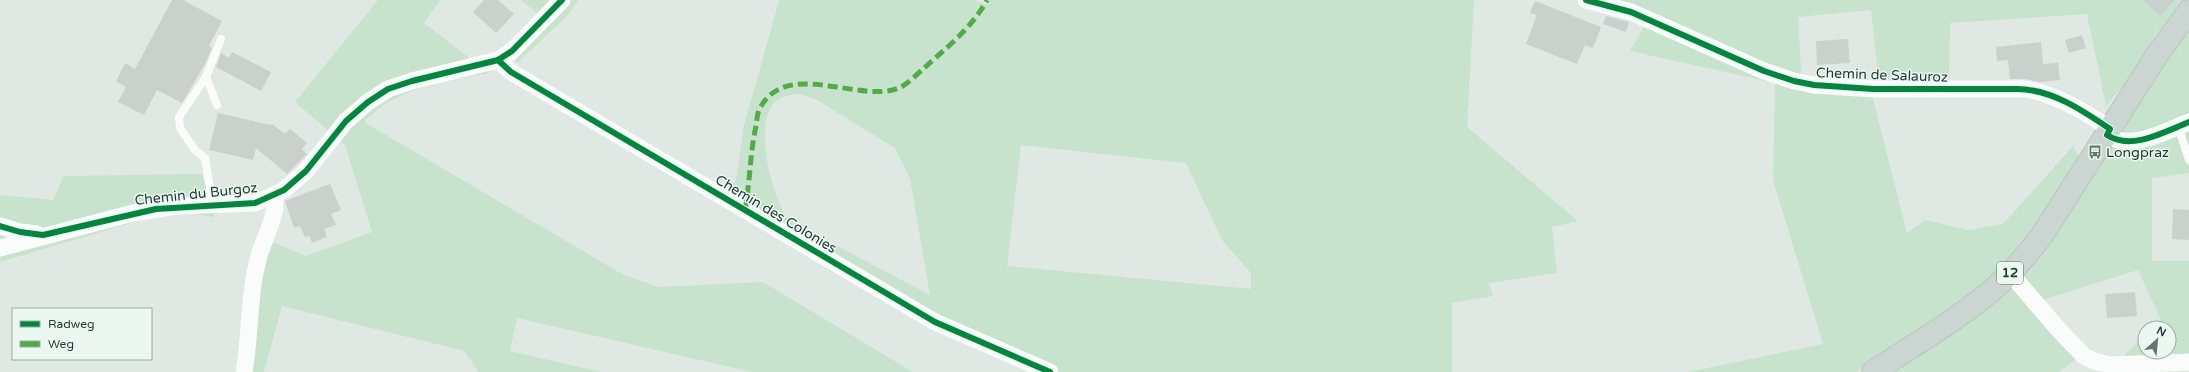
<svg xmlns="http://www.w3.org/2000/svg" width="2189" height="372" font-family="'Varela Round',sans-serif">
<style>
.green{fill:#c7e3cd;fill-rule:evenodd}
.building{fill:#cad1cd}
.lines{fill:none;stroke-linecap:round;stroke-linejoin:round}
.primary-casing{stroke:#bac5c0;stroke-width:24}
.service{stroke:#fafcfb;stroke-width:8}
.minor{stroke:#fafcfb;stroke-width:17}
.primary{stroke:#cbd5d1;stroke-width:22}
.quiet{stroke:#52ac45;stroke-width:5;stroke-dasharray:10 5;stroke-linecap:butt}
.cycleway-casing{stroke:#edf7f1;stroke-width:8}
.cycleway{stroke:#00873e;stroke-width:6}
.labels{text-anchor:middle;dominant-baseline:central;stroke-width:3;stroke-linejoin:round;paint-order:stroke}
.shield{fill:#edf7f1;stroke:#5b736b;stroke-width:1}
.shield-label{font-size:13px;font-weight:bold;fill:#1d3b31}
.street-label{font-size:14px;fill:#1d3b31;stroke:#edf7f1}
.poi-label{font-size:14px;fill:#1d3b31;stroke:#edf7f1;text-anchor:start}
</style>
<rect width="100%" height="100%" fill="#e0e8e3"/>
<!-- green -->
<g class="green">
<path d="M378,0H440L424,23L489,73C446,81 394,88 364,122L622,274L658,287L763,282L913,372H752L517,318L510,351L601,372H479L464,351L282,306L264,372H239L261,237L306,256L372,232L345,145L295,102Z"/>
<path d="M521,0H578L569,14L517,63L512,51L544,19Z"/>
<path d="M778,0H974L986,5L988,0H1474L1467,127L1578,221L1552,227L1557,273L1489,283L1493,296L1452,303V372H1032L724,189L736,181L744,125L779,1ZM799,94L817,100L895,148L910,179L930,295L788,220C772,195 754,130 773,104C779,97 790,95 799,94ZM1021,145L1186,163L1222,240L1251,273V289L1007,266Z"/>
<path d="M1591,0H2188L2154,37L2142,64L2106,106L2087,14L1950,23L1949,87L1879,83L1871,10L1798,17L1802,88L1872,95L1907,233L1925,220L1968,230L2003,224L2073,146L2080,160L2032,239L1995,276L1898,345L1856,372H1688L1823,344L1773,180L1775,83L1630,51L1646,23Z"/>
<path d="M2189,29V173L2152,178V261H2189V366L2110,369L2145,335V352H2169V328H2152L2161,320L2138,270L2026,305L2078,358L2059,372H1887L2009,287L2162,62Z"/>
<path d="M202,174L215,217L171,211L0,262V195L53,200L64,176Z"/>
</g>
<!-- building -->
<g class="building">
<path d="M172,0H183L222,21L209,46L212,48L206,62L182,103L157,90L144,115L118,102L126,87L116,81L125,63L135,69Z"/>
<path d="M484,0H498L514,14L496,33L473,12Z"/>
<path d="M2142,0H2174L2161,16Z"/>
<path d="M1535,1L1601,27L1593,48L1585,45L1577,64L1526,44L1537,15L1530,13Z"/>
<path d="M1606,16L1629,22L1626,32L1603,24Z"/>
<path d="M2082,35L2086,48L2069,53L2065,40Z"/>
<path d="M1848,39L1850,63L1817,65L1816,41Z"/>
<path d="M2041,42L2043,64L2058,63L2060,80L2040,82L2026,79H2010L2008,60L1997,61L1996,47Z"/>
<path d="M232,52L271,72L261,91L216,67L221,53L229,58Z"/>
<path d="M218,113L271,125L272,124L285,134L290,129L307,143L302,149L307,154L287,174L256,148L253,160L209,150Z"/>
<path d="M330,184L341,210L331,214L336,225L324,229L327,237L312,243L310,236L305,237L300,226L294,228L285,201Z"/>
<path d="M2173,209L2189,210V240L2172,239Z"/>
<path d="M2135,292L2137,316L2107,318L2105,294Z"/>
</g>
<g class="lines">
<!-- primary casing -->
<g class="primary-casing">
<path id="primary" d="M1873,372C1915,344 1961,318 1998,285C2014,271 2028,253 2041,237L2157,55L2189,11"/>
</g>
<!-- service -->
<g class="service">
<path d="M206,77L217,105"/>
<path d="M2178,126L2189,160"/>
<path d="M213,206L205,158L195,150L180,128L179,117L206,77L221,39"/>
</g>
<!-- minor -->
<g class="minor">
<path d="M1586,0L1631,12L1764,71L1794,81L1814,85L1873,89H2026C2057,95 2084,111 2110,129"/>
<path d="M498,60L511,72L935,322L1050,372"/>
<path d="M2107,135C2131,151 2164,132 2189,122"/>
<path d="M0,226L20,232L37,234"/>
<path d="M0,248L133,213L176,206L255,203L274,195L284,190L306,171L346,121L368,102L388,89L412,81L498,60L512,51L562,0"/>
<path d="M2010,273L2058,329L2084,356L2094,361L2110,365L2189,362"/>
<path d="M244,372C251,333 248,291 260,253C265,236 279,212 274,195"/>
</g>
<!-- primary -->
<use href="#primary" class="primary"/>
<!-- quiet -->
<path class="quiet" d="M745,210C750,182 750,153 756,126C757,120 757,113 760,108C787,58 859,104 899,88C908,84 916,75 923,69C946,48 972,28 987,0"/>
<!-- cycleway casing -->
<g class="cycleway-casing">
<g id="cycleway">
<path d="M1586,0L1631,12L1764,71L1794,81L1814,85L1873,89H2017C2051,89 2082,110 2110,129L2107,135C2131,151 2164,132 2189,122"/>
<path d="M498,60L511,72L935,322L1050,372"/>
<path d="M0,226L20,232L43,235L156,209L255,203L284,190L306,171L346,121L368,102L388,89L412,81L498,60L512,51L562,0"/>
</g>
</g>
<!-- cycleway -->
<use href="#cycleway" class="cycleway"/>
</g>
<!-- icons -->
<defs>
<g id="bus-bare" transform="scale(1.08)"><path d="M-5-6H5V4H4V6H2V4H-2V6H-4V4H-5ZM-3.5-4V0h7V-4ZM-3.5 1.2v1.5H-2V1.2ZM2 1.2v1.5H3.5V1.2Z" fill="#61786f" stroke="#edf7f1" stroke-width="2.5" paint-order="stroke"/></g>
</defs>
<g fill-rule="evenodd">
<use href="#bus-bare" x="2095" y="152"/>
</g>
<g class="labels">
<!-- shield labels -->
<rect class="shield" x="1997" y="262" width="26" height="22" rx="3"/>
<g class="shield-label">
<text x="2010" y="273">12</text>
</g>
<!-- street labels -->
<g class="street-label">
<text transform="translate(1882 75) rotate(2)">Chemin de Salauroz</text>
<text transform="translate(196 194) rotate(-6)">Chemin du Burgoz</text>
<text transform="translate(776 214) rotate(31)">Chemin des Colonies</text>
</g>
<!-- poi labels -->
<g class="poi-label">
<text x="2106" y="152">Longpraz</text>
</g>
</g>
<!-- legend -->
<rect x="12" y="308" width="140" height="52" fill="#edf7f1" stroke="#9aaca4"/>
<rect x="20" y="321" width="20" height="6" fill="#00873e" stroke="#9aaca4"/>
<text x="48" y="328" font-size="12" fill="#1d3b31">Radweg</text>
<rect x="20" y="341" width="20" height="6" fill="#52ac45" stroke="#9aaca4"/>
<text x="48" y="348" font-size="12" fill="#1d3b31">Weg</text>
<!-- north arrow -->
<g transform="translate(2157 340) rotate(27)"><circle r="19" fill="#edf7f1" stroke="#9aaca4"/>
<path d="M0-3L7 15L0 10L-7 15Z" fill="#61786f"/>
<text y="-6" font-size="11" font-weight="bold" text-anchor="middle" fill="#1d3b31">N</text>
</g>
</svg>
